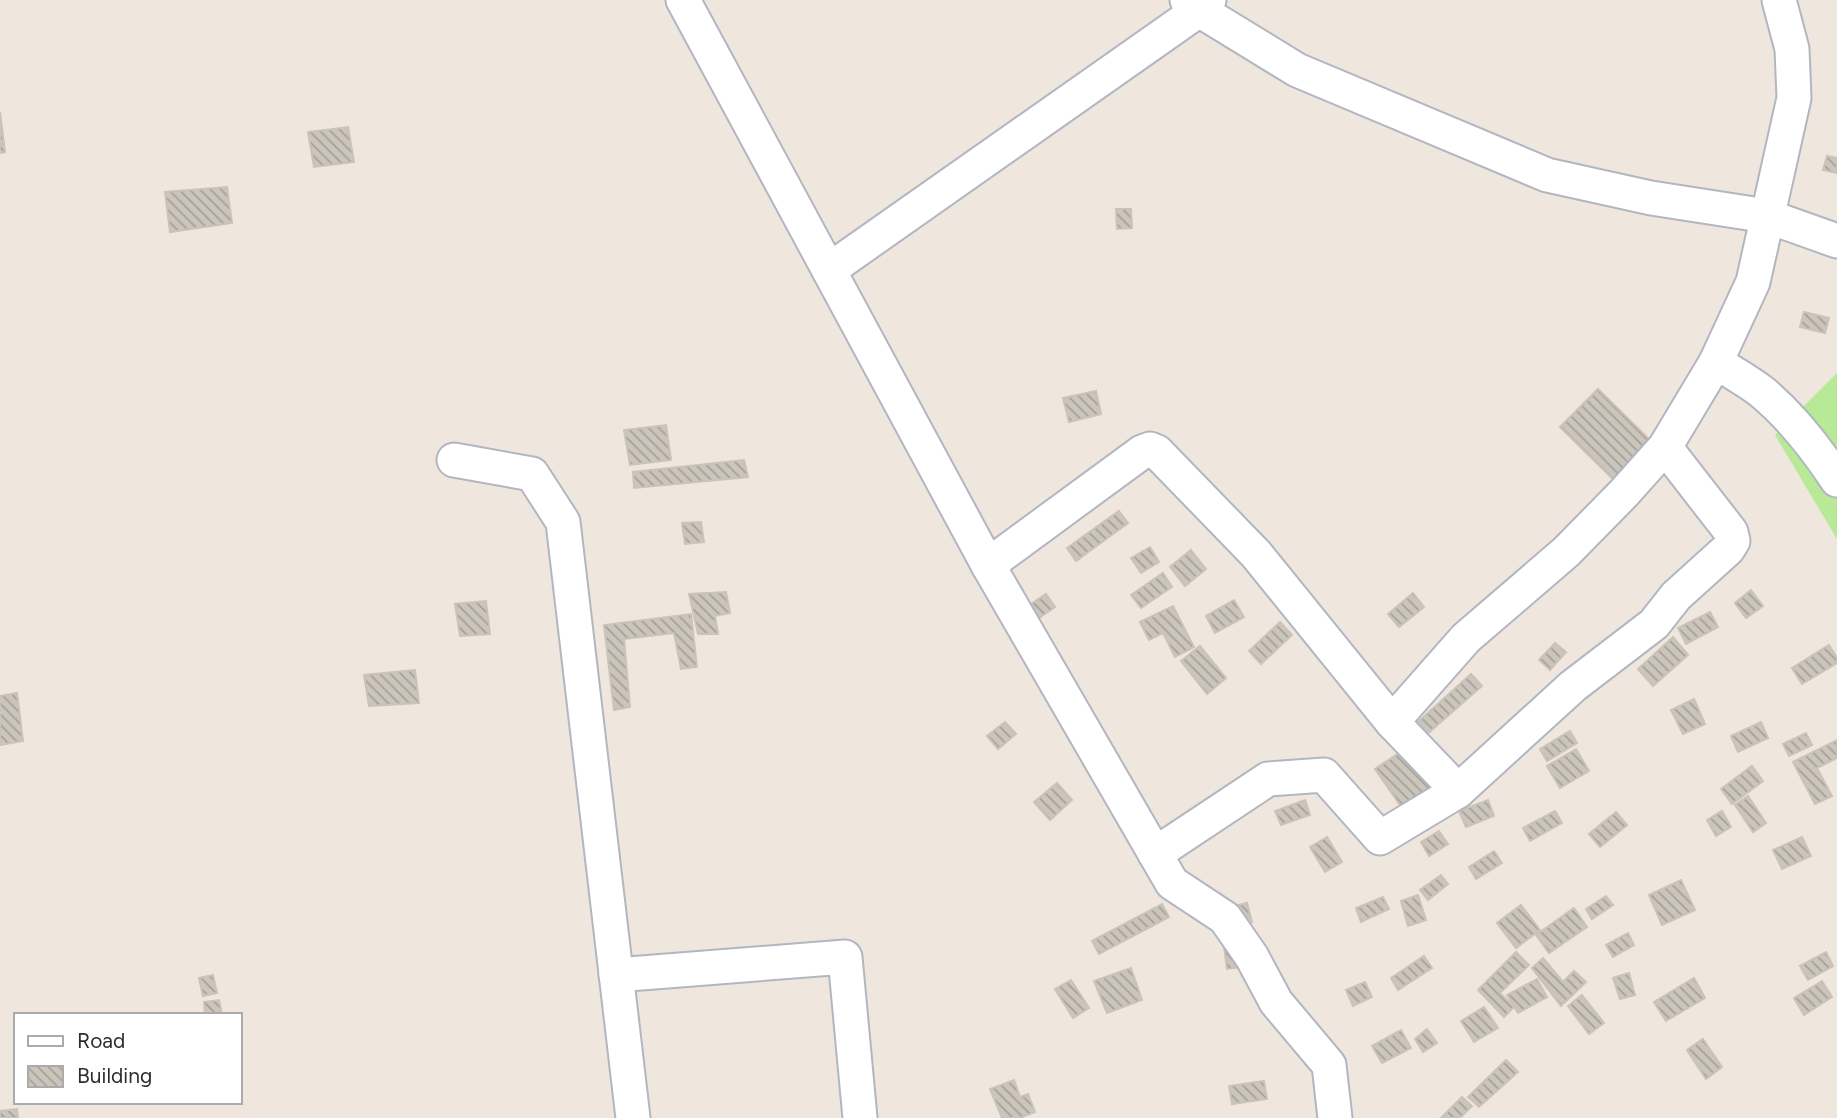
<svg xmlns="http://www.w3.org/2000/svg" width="1837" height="1118" font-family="Figtree,sans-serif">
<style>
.grass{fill:#b7e997}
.building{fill:url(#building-back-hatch);stroke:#cbc3b7;stroke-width:2}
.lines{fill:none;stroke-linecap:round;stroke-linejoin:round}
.minor-casing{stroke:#b2b6c1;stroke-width:37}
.minor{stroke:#fff;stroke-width:33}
</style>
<defs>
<pattern id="building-back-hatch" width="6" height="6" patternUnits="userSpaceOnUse" patternTransform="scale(1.75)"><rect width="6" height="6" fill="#cbc5bc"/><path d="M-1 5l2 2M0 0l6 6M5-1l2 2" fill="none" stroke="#a5a099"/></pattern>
</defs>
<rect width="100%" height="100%" fill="#efe7de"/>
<!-- grass -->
<path class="grass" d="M1837,373V539L1775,435Z"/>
<!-- building -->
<g class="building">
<path d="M0,112L5,152L0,153Z"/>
<path d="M348,127L354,162L314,167L308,132Z"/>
<path d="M1827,156L1837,158V173L1823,170Z"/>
<path d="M227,187L232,223L170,232L165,192Z"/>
<path d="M1116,209H1131L1132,228L1117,229Z"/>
<path d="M1804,312L1829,318L1825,333L1800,327Z"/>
<path d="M1598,389L1657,447L1619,485L1560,427Z"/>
<path d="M1096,391L1101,414L1069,422L1063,398Z"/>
<path d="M666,425L671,460L630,465L624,430Z"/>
<path d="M744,460L748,477L634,488L633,472Z"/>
<path d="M1119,511L1128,523L1076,561L1067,548Z"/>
<path d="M701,522L704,542L685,544L682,523Z"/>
<path d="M1150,547L1159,562L1141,573L1131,558Z"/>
<path d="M1191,550L1206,569L1185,586L1170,567Z"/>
<path d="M1163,573L1172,587L1141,608L1131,595Z"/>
<path d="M1751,590L1763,606L1746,618L1735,603Z"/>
<path d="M726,592L730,613L715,616L718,634H698L689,594Z"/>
<path d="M1413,593L1424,607L1399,627L1388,614Z"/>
<path d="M1046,594L1055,607L1030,624L1021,611Z"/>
<path d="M1234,600L1244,617L1215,633L1206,616Z"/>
<path d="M486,601L490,634L460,636L455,604Z"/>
<path d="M1173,606L1194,647L1175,657L1163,633L1149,640L1140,622Z"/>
<path d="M1710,612L1718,627L1686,644L1678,628Z"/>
<path d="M691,614L697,667L681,669L674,633L624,639L630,707L614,710L604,625Z"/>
<path d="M1280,622L1292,635L1261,664L1249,651Z"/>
<path d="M1673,637L1688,655L1653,686L1638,669Z"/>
<path d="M1555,643L1566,652L1550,670L1539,660Z"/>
<path d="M1829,645L1837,658V663L1802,684L1792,668Z"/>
<path d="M1200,646L1226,678L1207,694L1181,661Z"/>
<path d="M415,670L419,703L369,706L364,675Z"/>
<path d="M1471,674L1482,686L1418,742L1408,731Z"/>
<path d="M17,693L23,741L0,745V696Z"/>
<path d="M1694,699L1705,724L1683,734L1671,710Z"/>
<path d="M1005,722L1016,734L998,749L987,736Z"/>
<path d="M1761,722L1768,738L1738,752L1731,736Z"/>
<path d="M1570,731L1577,743L1547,761L1540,749Z"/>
<path d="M1806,733L1812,745L1789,756L1783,744Z"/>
<path d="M1837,740V758L1817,768L1832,796L1815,804L1793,762Z"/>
<path d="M1405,749L1438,798L1409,818L1375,769Z"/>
<path d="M1576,749L1589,771L1560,788L1547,766Z"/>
<path d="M1752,766L1763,781L1732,804L1721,789Z"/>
<path d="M1057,783L1072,800L1050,820L1034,802Z"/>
<path d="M1748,796L1766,823L1753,832L1735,805Z"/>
<path d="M1305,800L1310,815L1281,825L1275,811Z"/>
<path d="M1488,800L1494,816L1466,827L1459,811Z"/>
<path d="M1555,811L1562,823L1530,841L1523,828Z"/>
<path d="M1722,811L1731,827L1716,836L1707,820Z"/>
<path d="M1616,812L1627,825L1600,847L1589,834Z"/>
<path d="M1439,831L1448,844L1429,856L1421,842Z"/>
<path d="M1327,837L1342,862L1325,872L1310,847Z"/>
<path d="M1802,837L1811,856L1782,869L1773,850Z"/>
<path d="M1494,851L1502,863L1476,879L1469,867Z"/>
<path d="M1441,875L1448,884L1428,900L1420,890Z"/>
<path d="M1681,880L1695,910L1662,925L1649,895Z"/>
<path d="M1418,895L1426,920L1408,926L1401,901Z"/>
<path d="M1606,896L1613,905L1592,919L1586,909Z"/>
<path d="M1383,897L1389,909L1361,922L1356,908Z"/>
<path d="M1247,903L1252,922L1221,931L1216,911Z"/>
<path d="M1162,904L1169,917L1099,954L1092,941Z"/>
<path d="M1521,905L1540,930L1516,948L1497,923Z"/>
<path d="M1574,908L1587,927L1549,953L1536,935Z"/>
<path d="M1628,933L1634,945L1613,957L1606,945Z"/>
<path d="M1223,940L1258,965L1227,969Z"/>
<path d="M1516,952L1529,965L1500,993L1514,1007L1504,1017L1478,990Z"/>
<path d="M1826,952L1833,966L1808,980L1800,966Z"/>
<path d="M1424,956L1432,968L1398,990L1391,978Z"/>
<path d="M1543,958L1563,982L1574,971L1586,982L1561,1006L1532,968Z"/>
<path d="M1131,968L1142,1000L1107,1013L1094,981Z"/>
<path d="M1629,973L1635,995L1620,999L1613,978Z"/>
<path d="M213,975L217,993L203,996L199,978Z"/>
<path d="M1694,978L1705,998L1666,1021L1654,1002Z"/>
<path d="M1537,979L1547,997L1518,1013L1507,995Z"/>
<path d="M1071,980L1089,1008L1073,1018L1055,989Z"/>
<path d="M1822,981L1832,997L1804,1015L1794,998Z"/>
<path d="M1365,982L1372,997L1353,1006L1346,990Z"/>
<path d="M1582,995L1604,1023L1589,1034L1568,1006Z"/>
<path d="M219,1000L222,1015H205L204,1002Z"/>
<path d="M1484,1007L1498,1028L1474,1042L1461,1021Z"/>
<path d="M1427,1029L1437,1043L1423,1052L1415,1039Z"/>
<path d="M1401,1030L1411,1048L1382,1063L1372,1046Z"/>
<path d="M1703,1039L1722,1067L1706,1079L1687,1050Z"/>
<path d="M1506,1060L1518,1072L1479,1107L1468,1097Z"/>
<path d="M1014,1080L1020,1097L1028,1094L1035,1112L1020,1118H1002L990,1089Z"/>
<path d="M1264,1081L1267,1099L1232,1104L1229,1086Z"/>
<path d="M1462,1097L1472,1106L1460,1118H1441Z"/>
<path d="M17,1109L18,1118H0V1111Z"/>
</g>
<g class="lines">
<!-- minor casing -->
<g class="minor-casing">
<g id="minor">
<path d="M683,0L988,565L1172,883L1225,918L1252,957L1276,1002L1329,1065L1335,1118"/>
<path d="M1187,0L1199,10L1297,70L1547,175L1651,198L1767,216L1837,241"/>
<path d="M829,270L1199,10L1209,0"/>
<path d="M1716,362C1731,372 1748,381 1762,392C1792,417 1816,448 1837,480"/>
<path d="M454,460L532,474L563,522L633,1118"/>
<path d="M988,565L1142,452L1150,449L1157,452L1256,554L1392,722L1458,791"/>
<path d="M1392,722L1466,638L1566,552L1624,493L1665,447L1716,362L1753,282L1794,98L1792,49L1779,0"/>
<path d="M1155,854L1268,779L1324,775L1380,838L1458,791L1573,686L1654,624L1676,596L1728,549L1733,541L1731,532L1665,447"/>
<path d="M616,975L845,957L860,1118"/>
</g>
</g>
<!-- minor -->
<use href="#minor" class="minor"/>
</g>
<!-- legend -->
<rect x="14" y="1013" width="228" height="91" fill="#ffffff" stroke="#ababab" stroke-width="2"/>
<rect x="28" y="1036" width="35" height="10" fill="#ffffff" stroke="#ababab" stroke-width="2"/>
<text x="77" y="1048" font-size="21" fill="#2d2d2d">Road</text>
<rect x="28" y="1066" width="35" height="21" fill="url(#building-back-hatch)" stroke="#ababab" stroke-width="2"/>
<text x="77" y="1083" font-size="21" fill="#2d2d2d">Building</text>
</svg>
